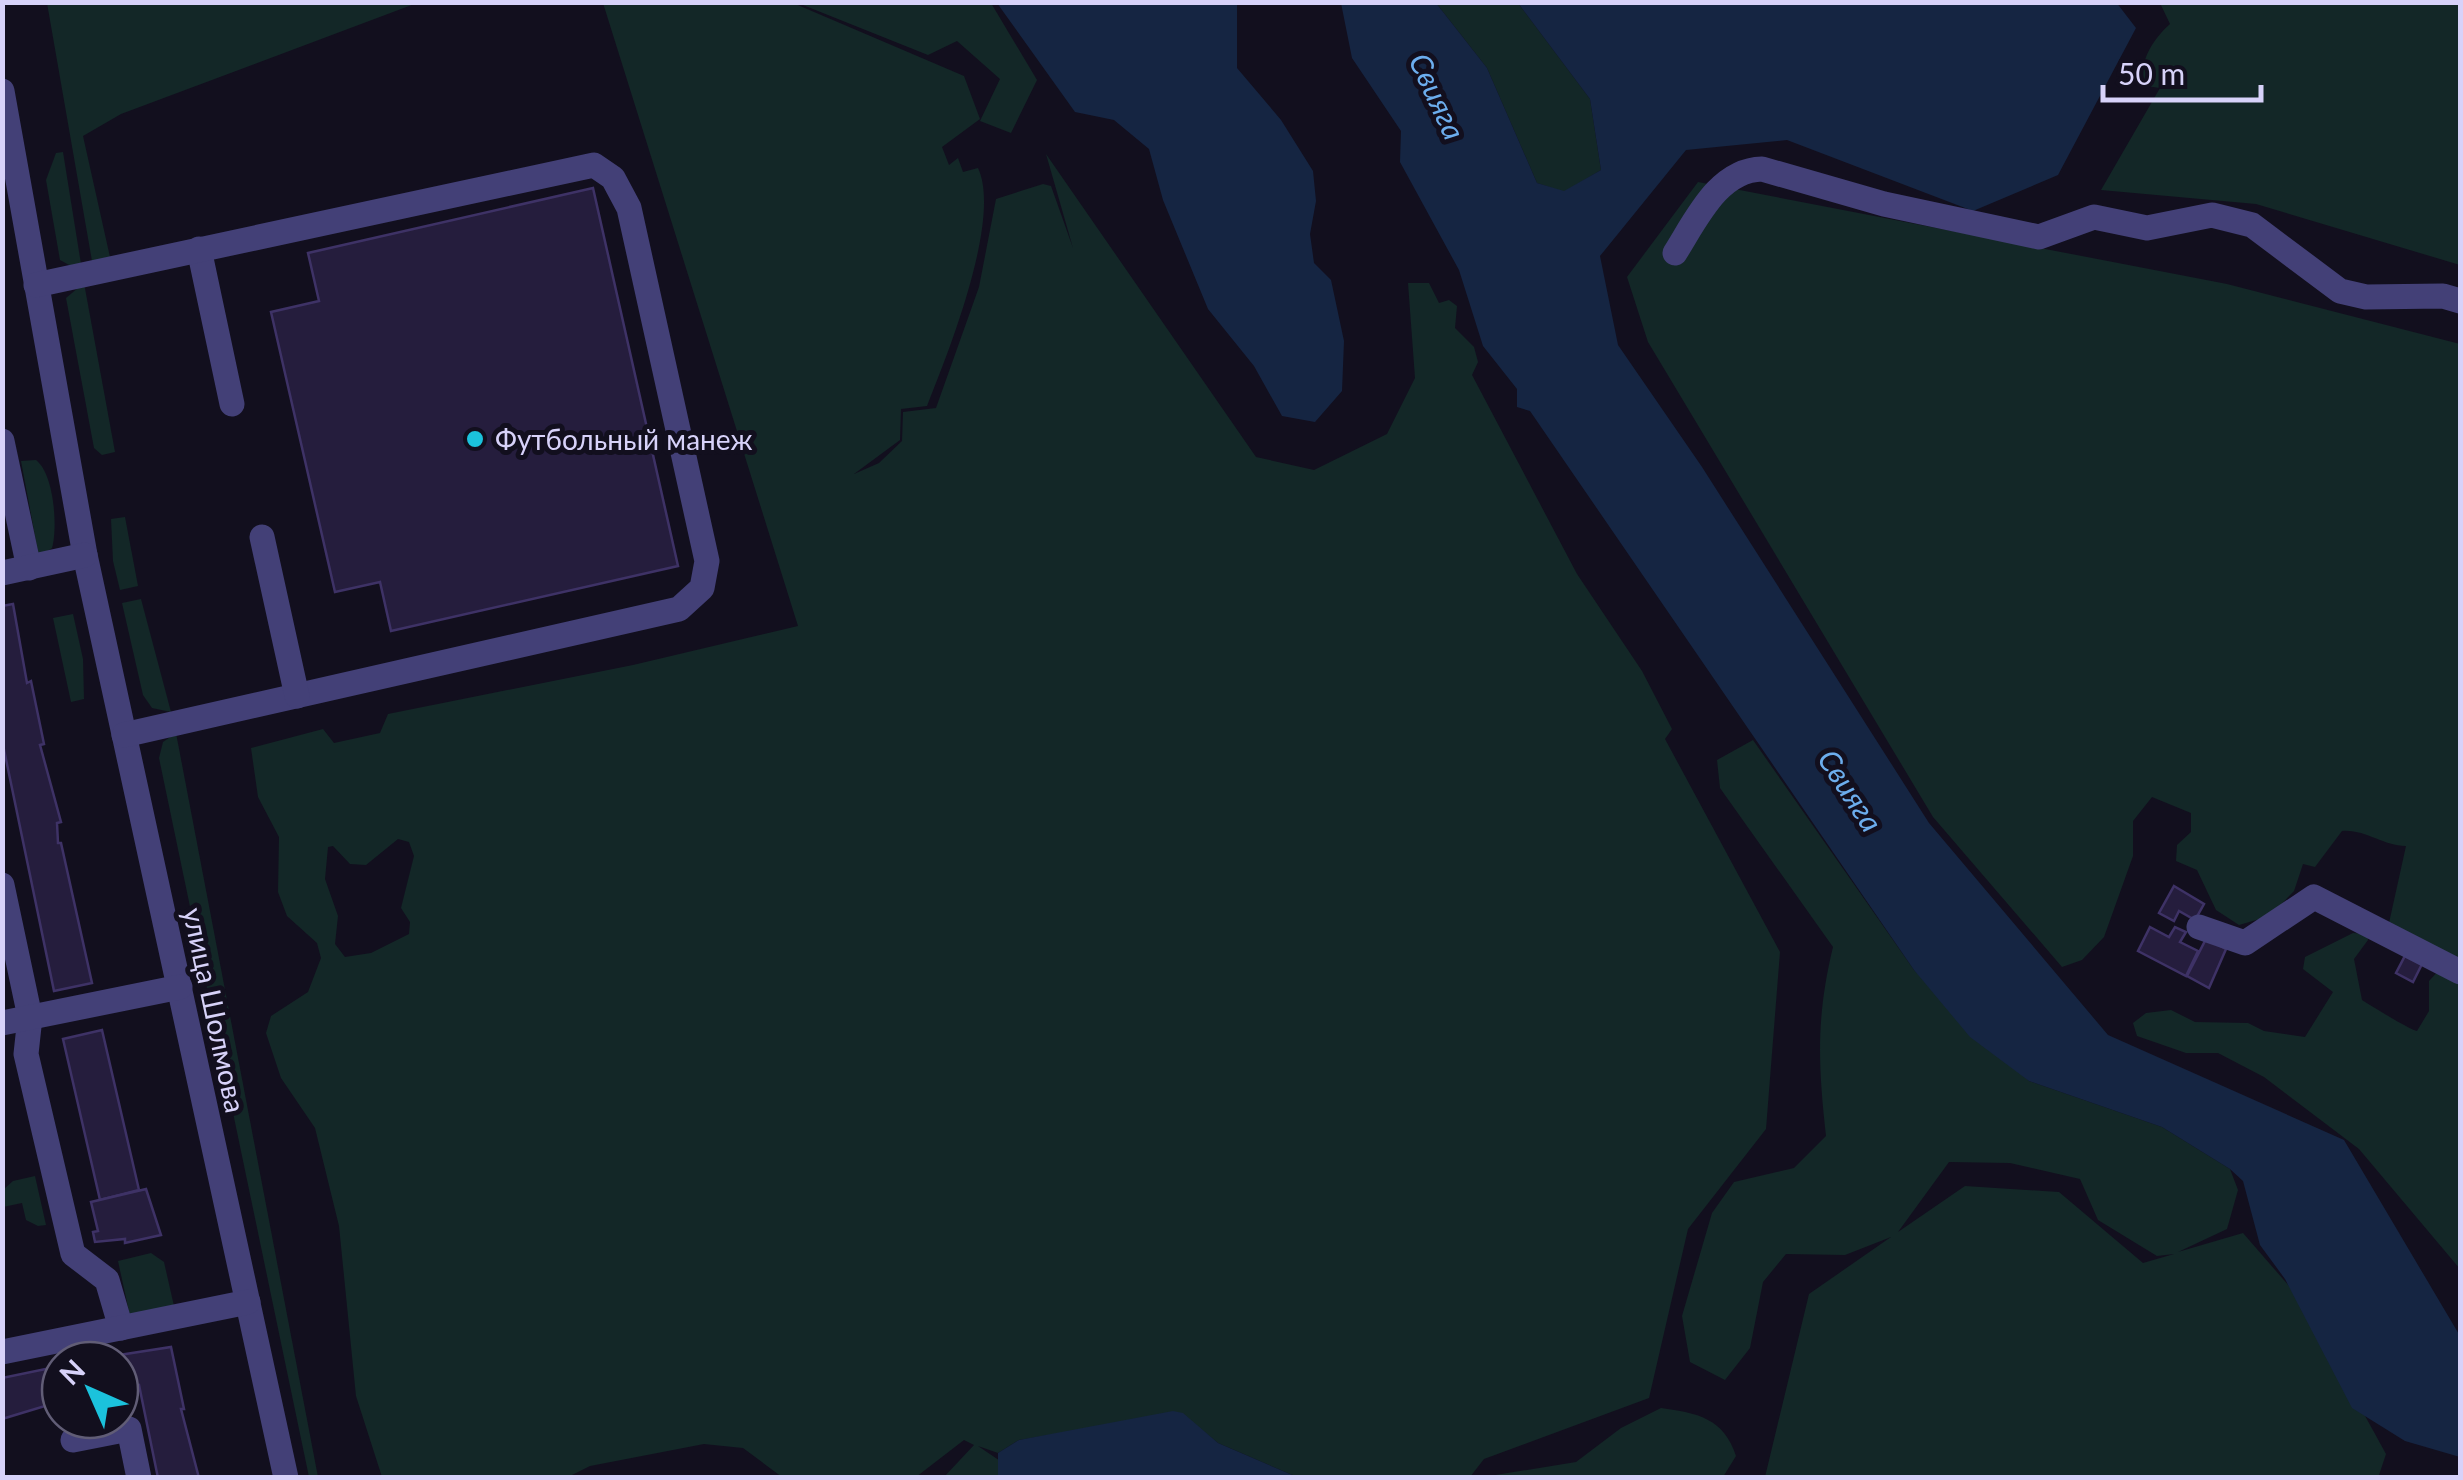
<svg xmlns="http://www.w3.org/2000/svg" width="2463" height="1480" font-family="Lato,sans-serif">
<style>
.green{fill:#132727;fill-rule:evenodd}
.water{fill:#152542}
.building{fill:#251d3d;stroke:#3e3266;stroke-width:2.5}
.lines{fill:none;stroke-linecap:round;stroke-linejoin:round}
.minor{stroke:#434077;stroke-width:25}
.poi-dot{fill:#1bc2dc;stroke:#120f1e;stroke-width:4}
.labels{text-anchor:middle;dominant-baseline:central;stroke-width:10;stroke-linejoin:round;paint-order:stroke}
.poi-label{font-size:28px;fill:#d7d2f9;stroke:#120f1e;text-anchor:start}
.street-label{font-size:28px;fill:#d7d2f9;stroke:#120f1e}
.water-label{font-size:30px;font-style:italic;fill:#6caded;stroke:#120f1e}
</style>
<rect width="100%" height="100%" fill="#120f1e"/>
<!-- green -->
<g class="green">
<path d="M47,3H417L121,114L83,136L110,257L92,261Z"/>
<path d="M603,3H793L964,76L980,119L942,147L949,165L958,158L963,172L978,168C1002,219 948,353 927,406L901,409L900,440L854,474L879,463L902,441L903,412L936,408L979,287L996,199L1043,184L1051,186L1073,248L1046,154L1256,457L1314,470L1387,434L1415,378L1408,283H1429L1439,303L1449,300L1457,306L1455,328L1474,347L1478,362L1472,375L1577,574L1642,671L1672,729L1665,739L1780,952L1766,1129L1688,1229L1649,1398L1484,1459L1470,1477H1297L1218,1443L1202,1430L1128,1422L1019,1440L998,1453L978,1446L1012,1469L1005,1477H944L974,1445L964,1440L916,1477H782L743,1448L704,1444L590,1466L568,1477H382L356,1396L339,1226L315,1128L281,1078L266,1033L271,1016L308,992L321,958L317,943L287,916L278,892L279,837L258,797L251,748L323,729L334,743L380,733L388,714L633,665L798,626ZM398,839L409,842L414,856L401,908L410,922L409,934L371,953L345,957L335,944L338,916L325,879L328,847L333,846L350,864L366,865Z"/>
<path d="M798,3H991L1037,80L1011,133L980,121L1000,79L957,41L928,55Z"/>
<path d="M1436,3H1518L1590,99L1601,170L1564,192L1537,183L1487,68Z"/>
<path d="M2160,3H2460V265L2256,204L2101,190L2160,88L2146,86C2136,64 2154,38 2170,24Z"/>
<path d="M63,152L81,264L71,266L60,260L46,180L56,153Z"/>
<path d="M1698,182L2227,284L2460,344V1269L2359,1149L2264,1077L2218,1053H2186L2137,1036L2133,1023L2146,1013L2171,1010L2195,1022L2248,1023L2264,1031L2305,1037L2333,992L2303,969L2305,957L2353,933L2367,934L2368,940L2354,959L2362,1000C2370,1005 2410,1030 2417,1031L2429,1011V981L2441,968L2389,923L2406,846C2383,846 2365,829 2342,831L2315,867L2303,864L2294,891L2270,916L2239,925L2216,910L2197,870L2176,861L2177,845L2191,832V813L2152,797L2133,821V856L2104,937L2082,960L2062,967L1933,817L1648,342L1627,277Z"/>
<path d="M84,283L115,452L102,455L94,448L66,298Z"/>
<path d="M36,460C54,474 58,527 52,548L39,557L21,461Z"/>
<path d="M125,517L138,586L120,590L113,561L111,519Z"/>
<path d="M141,599L171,712L152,708L143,695L122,603Z"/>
<path d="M73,614L83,659L84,699L71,702L53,618Z"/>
<path d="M176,733L318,1477H309L159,758L163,742Z"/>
<path d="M1753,740L1914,970L2029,1081L2162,1127L2230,1169L2238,1190L2227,1229L2178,1252L2243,1233L2302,1301L2386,1454L2378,1478L1765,1477L1809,1294L1891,1237L1845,1255L1786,1254L1763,1282L1750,1348L1725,1380L1690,1362L1682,1316L1712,1213L1734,1182L1794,1168L1826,1136C1818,1064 1816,1017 1833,947L1720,788L1717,760ZM1949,1162L2010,1163L2080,1179L2098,1220L2157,1256L2174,1254L2143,1263L2059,1192L1965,1186L1898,1232Z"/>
<path d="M35,1176L46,1225L38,1226L26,1220L22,1203L3,1207V1190L13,1181Z"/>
<path d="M151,1253L164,1262L174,1306L130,1316L118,1261Z"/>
<path d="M1661,1408C1697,1413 1724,1418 1736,1456L1723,1477H1483L1576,1462L1621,1428Z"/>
</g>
<!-- water -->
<g class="water">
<path d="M2116,2L2136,28L2058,175L1973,211L1787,140L1686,150L1600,256L1618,345L1702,467L1929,823L2108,1035L2344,1140L2460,1336V1457L2405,1441L2352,1408L2285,1279L2260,1245L2243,1181L2230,1169L2162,1127L2029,1081L1970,1037L1914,970L1530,411L1517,407V389L1483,346L1459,270L1400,162L1401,131L1352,58L1341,3H1436L1487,68L1537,183L1564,191L1601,170L1590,99L1518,3Z"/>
<path d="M997,3H1237V68L1281,120L1313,171L1316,201L1310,234L1314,263L1331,280L1344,341L1342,391L1315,422L1282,416L1254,366L1208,309L1163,200L1149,149L1114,120L1075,112Z"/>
<path d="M1173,1411L1183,1413L1218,1443L1297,1477H998V1453L1019,1440Z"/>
</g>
<!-- building -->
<g class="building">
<path d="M593,188L678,566L391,631L380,582L335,592L271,312L319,301L308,253Z"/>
<path d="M13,604L27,683L31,681L44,744L40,745L61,822L57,823L58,843H61L92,983L54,991L2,740V606Z"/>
<path d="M2174,886L2204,904L2195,920L2179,911L2174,921L2159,913Z"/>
<path d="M2150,927L2169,937L2175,927L2186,932L2180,942L2198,951L2186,976L2138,951Z"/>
<path d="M2206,939L2226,949L2209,988L2187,976Z"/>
<path d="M2407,952L2424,960L2413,982L2396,973Z"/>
<path d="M102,1030L139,1190L100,1200L63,1039Z"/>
<path d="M146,1189L161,1235L125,1243V1239L95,1242L93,1232L98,1231L91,1202Z"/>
<path d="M171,1347L184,1409H181L199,1478H158L139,1385L120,1389V1360H87Z"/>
<path d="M60,1366V1407L58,1402L2,1419V1378Z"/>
</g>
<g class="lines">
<!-- minor -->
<g class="minor">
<path d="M2,91L85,555L286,1478"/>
<path d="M199,249L232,404"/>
<path d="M1675,253C1696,220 1718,170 1762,169L1884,204L2039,237L2094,217L2147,228L2212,215L2252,225L2340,291L2366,297L2443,296L2460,301"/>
<path d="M36,285L594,165L613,178L629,208L707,561L702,588L679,609L124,735"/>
<path d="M2,441L29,568"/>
<path d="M262,537L297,696"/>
<path d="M2,573L85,555"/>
<path d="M2,885L30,1017L26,1054L73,1254L107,1280L121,1328"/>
<path d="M2199,927L2245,943L2314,897L2460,972"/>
<path d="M2,1023L180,987"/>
<path d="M2,1352L248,1302"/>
<path d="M73,1440L129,1429L139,1478"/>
</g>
</g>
<!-- markers -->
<circle class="poi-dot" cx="475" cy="439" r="10"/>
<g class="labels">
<!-- poi labels -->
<g class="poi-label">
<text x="495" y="439">Футбольный манеж</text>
</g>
<!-- street labels -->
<g class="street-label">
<text transform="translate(215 1010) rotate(78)">улица Шолмова</text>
</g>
<!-- water labels -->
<g class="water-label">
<text transform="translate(1438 96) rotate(65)">Свияга</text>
<text transform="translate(1851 790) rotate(57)">Свияга</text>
</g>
</g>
<!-- border -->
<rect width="2463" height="1480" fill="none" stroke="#d7d2f9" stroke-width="10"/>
<!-- north arrow -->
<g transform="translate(90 1390) rotate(315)"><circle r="48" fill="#120f1e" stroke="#615d76" stroke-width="2.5"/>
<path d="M0-8L18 38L0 25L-18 38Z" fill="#1bc2dc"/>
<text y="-15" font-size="28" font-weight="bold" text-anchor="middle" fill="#d7d2f9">N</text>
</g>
<!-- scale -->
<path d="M2103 85v15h158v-15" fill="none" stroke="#d7d2f9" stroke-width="5"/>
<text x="2118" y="85" font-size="30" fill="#d7d2f9" stroke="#120f1e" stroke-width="8" paint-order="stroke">50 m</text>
</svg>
